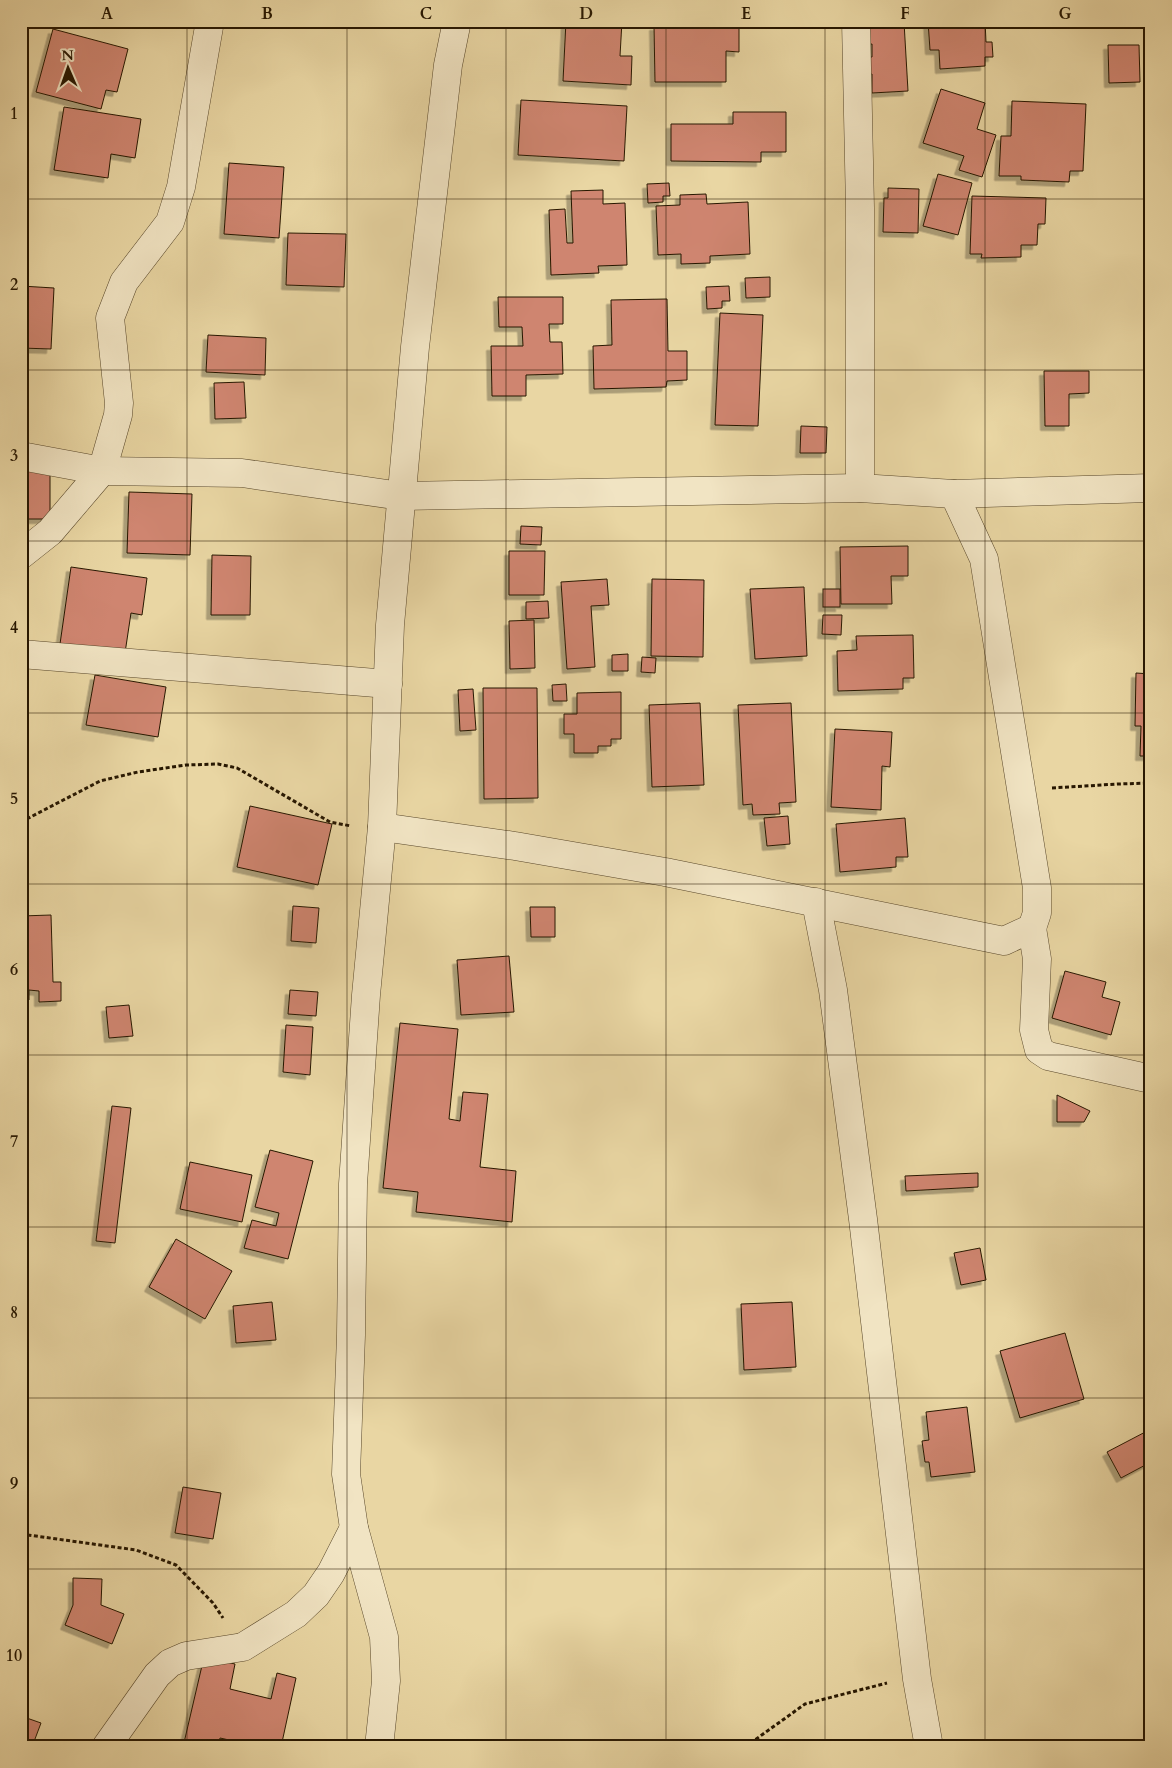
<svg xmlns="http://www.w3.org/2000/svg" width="1172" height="1768" font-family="Cardo,serif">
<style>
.building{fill:#cf856f;stroke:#271701;filter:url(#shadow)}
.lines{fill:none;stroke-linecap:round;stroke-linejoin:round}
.minor-casing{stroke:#58472a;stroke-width:29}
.path{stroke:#271701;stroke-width:3;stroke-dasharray:4 2.5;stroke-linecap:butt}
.minor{stroke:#f1e4c3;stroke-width:28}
.grid{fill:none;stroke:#271701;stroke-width:1;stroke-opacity:0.55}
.neatline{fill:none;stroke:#271701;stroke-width:2}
.grid-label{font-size:16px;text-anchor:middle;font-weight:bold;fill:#271701}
</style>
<defs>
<filter id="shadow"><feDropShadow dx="-4.5" dy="4.5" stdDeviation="0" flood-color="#0004"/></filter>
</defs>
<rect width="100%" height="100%" fill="#e9d6a3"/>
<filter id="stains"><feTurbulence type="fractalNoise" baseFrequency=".004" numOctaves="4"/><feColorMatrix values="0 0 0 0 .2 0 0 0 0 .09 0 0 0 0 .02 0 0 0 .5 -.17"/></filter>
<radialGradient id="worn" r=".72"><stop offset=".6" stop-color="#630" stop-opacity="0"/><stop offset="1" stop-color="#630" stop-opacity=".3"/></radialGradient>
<!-- building -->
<g class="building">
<path d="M566,21H622L620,56H632L631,85L563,81Z"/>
<path d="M928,21H985L986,42H992L993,57H985V66L940,69L939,50H930Z"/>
<path d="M904,22L908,91L872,93V74L862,75L860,57H872V44L863,45L862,25Z"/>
<path d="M654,26H739V52L726,51V82H655Z"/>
<path d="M53,29L128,49L117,92L106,90L101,109L36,92Z"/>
<path d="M21,30H28L27,64H21Z"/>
<path d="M1108,45H1139L1140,82L1109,83Z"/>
<path d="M941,89L985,103L977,129L996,135L982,177L959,170L964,156L923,143Z"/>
<path d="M521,100L627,106L624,161L518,155Z"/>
<path d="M1012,101L1086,104L1083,171H1070L1069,182L1021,180V176H999L1001,136H1011Z"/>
<path d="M64,107L141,119L135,158L111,154L108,178L54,170Z"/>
<path d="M733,112H786V152H761V162L671,161V124H733Z"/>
<path d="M229,163L284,167L279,238L224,234Z"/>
<path d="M938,174L972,183L958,235L923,226Z"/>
<path d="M669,183L670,196H663V202L648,203L647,184Z"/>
<path d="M888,188L919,189L918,233L883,232L884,198H888Z"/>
<path d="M603,190V204L625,203L627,265L598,266L599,273L551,275L549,210L565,209L567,243H573L571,191Z"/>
<path d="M706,194L707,204L748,202L750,254L710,256V263L681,264V254L658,255L656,206L680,205V195Z"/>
<path d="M972,196L1046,198L1045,224H1038L1037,245H1021V257L981,258L982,254H970Z"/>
<path d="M288,233L346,234L344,287L286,285Z"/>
<path d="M770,277V297L746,298L745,278Z"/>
<path d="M21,286L54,288L51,349L21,348Z"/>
<path d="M729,286L730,301H722V308L707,309L706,287Z"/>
<path d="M498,297H563V324H549L550,342H562L563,374L526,375V396H492L491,346H523L522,327H499Z"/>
<path d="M667,299L668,351H687V380L667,381L666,387L594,389L593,346L612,345L611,300Z"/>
<path d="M720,313L763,315L758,426L715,425Z"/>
<path d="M208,335L266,338L265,375L206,372Z"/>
<path d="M1044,371H1089V393L1069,394V426H1045Z"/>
<path d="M244,382L246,418L215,419L214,383Z"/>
<path d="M801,426L827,427L826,453H800Z"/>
<path d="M21,468L50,473V519H21Z"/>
<path d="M129,492L192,494L190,555L127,553Z"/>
<path d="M521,526L542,527L541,545L520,544Z"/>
<path d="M908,546V576H891L892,604H841L840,547Z"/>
<path d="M509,551H545L544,595H509Z"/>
<path d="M212,555L251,556L250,615H211Z"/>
<path d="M71,567L147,578L142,615L131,613L125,653L60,644Z"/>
<path d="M607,579L609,605L591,606L595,667L567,669L561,582Z"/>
<path d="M652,579L704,580L703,657L651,656Z"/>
<path d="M804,587L807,656L755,659L750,589Z"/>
<rect x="823" y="589" width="17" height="18"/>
<path d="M548,601L549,618L526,619V602Z"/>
<path d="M823,615H842L841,635L822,634Z"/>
<path d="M534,620L535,668L510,669L509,621Z"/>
<path d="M913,635L914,678H903V689L838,691L837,651L857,650L856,636Z"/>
<path d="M628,654V671H612V655Z"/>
<path d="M642,657L656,658L655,673L641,672Z"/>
<path d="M1136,673L1151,674V756H1140L1141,726H1135Z"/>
<path d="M95,675L166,687L158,737L86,725Z"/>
<path d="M566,684L567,701H553L552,685Z"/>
<path d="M483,688H537L538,798L484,799Z"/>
<path d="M473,689L476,730L460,731L458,690Z"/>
<path d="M621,692V739H611V746H598V753H574V734H564V714H577V693Z"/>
<path d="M700,703L704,785L652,787L649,705Z"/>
<path d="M791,703L796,802L779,803L780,814L753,815L752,804L743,805L738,705Z"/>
<path d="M835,729L892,732L890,767L882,766L881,810L831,807Z"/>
<path d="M250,806L332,824L318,885L237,867Z"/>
<path d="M788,816L790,844L767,846L764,818Z"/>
<path d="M905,818L908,857H896V867L840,872L836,824Z"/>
<path d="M293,906L319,908L316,943L291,941Z"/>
<path d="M530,907H555V937H531Z"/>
<path d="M51,915L53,982H61V1001L39,1002V991L29,990V1000H21V916Z"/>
<path d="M509,956L514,1012L461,1015L457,960Z"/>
<path d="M1065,971L1106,982L1102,997L1120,1002L1111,1035L1052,1018Z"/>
<path d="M290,990L318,992L316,1016L288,1014Z"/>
<path d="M129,1005L133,1036L109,1038L106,1007Z"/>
<path d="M400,1023L458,1029L449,1119L460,1121L463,1092L488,1094L480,1167L516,1171L512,1222L416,1212L418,1192L383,1188Z"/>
<path d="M286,1025L313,1027L310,1075L283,1072Z"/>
<path d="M1057,1095L1090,1111L1084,1122H1057Z"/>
<path d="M112,1106L131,1108L115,1243L96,1241Z"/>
<path d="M270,1150L313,1161L288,1259L244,1248L252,1220L276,1226L279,1213L255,1207Z"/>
<path d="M190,1162L252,1175L242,1222L180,1209Z"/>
<path d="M978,1173V1187L906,1191L905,1176Z"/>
<path d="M176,1239L232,1271L205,1319L149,1287Z"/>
<path d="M980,1248L986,1280L961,1285L954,1253Z"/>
<path d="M272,1302L276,1340L236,1343L233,1306Z"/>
<path d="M792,1302L796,1367L744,1370L741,1304Z"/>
<path d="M1065,1333L1084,1399L1020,1418L1000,1351Z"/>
<path d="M967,1407L975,1472L931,1477L929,1462H925L922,1441L929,1440L926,1412Z"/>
<path d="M1151,1429V1462L1121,1478L1107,1452Z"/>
<path d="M183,1487L221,1493L213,1539L175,1533Z"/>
<path d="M73,1578L102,1579L101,1605L124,1614L112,1644L65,1625L73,1605Z"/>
<path d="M204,1657L235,1664L230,1689L271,1699L277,1673L296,1678L281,1747H261L220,1738L218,1747H183Z"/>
<path d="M21,1716L41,1723L32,1747H21Z"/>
</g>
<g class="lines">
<!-- minor casing -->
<g class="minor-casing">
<g id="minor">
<path d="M856,21L860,208V488"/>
<path d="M21,456L102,471L242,473L401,496L860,488L954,494L1151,488"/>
<path d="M21,555L50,532L102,471L118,415L119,403L110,318L124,282L170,222L181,187L210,21"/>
<path d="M21,654L388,684"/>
<path d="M382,827L515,846L665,872L1004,941L1032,928L1037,913V888L984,559L954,494"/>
<path d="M816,902L833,990L863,1219L917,1679L929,1747"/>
<path d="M1032,928L1037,959L1034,1030L1039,1050L1048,1056L1151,1079"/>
<path d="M106,1747L157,1675L170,1663L186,1656L243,1647L296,1614L316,1595L331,1573L354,1528"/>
<path d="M379,1747L386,1681L384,1637L354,1528L346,1474L351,1335L353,1184L366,995L382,827L390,625L415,347L448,65L457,21"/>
</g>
</g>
<!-- path -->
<g class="path">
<path d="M1052,788L1118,784L1151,783"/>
<path d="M21,822L100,781L138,772L186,765L218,764L237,768L330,822L351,826"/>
<path d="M21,1534L136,1550L176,1565L213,1603L223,1618"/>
<path d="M745,1747L805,1704L887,1683"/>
</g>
<!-- minor -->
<use href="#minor" class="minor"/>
</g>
<!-- grid -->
<path class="grid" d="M187,21V1747M347,21V1747M506,21V1747M666,21V1747M825,21V1747M985,21V1747M21,199H1151M21,370H1151M21,541H1151M21,713H1151M21,884H1151M21,1055H1151M21,1227H1151M21,1398H1151M21,1569H1151"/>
<!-- margin -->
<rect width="1172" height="1768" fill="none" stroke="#e9d6a3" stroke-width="55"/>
<!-- north arrow -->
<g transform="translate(68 68) rotate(358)" stroke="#f1e4c3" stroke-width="4" paint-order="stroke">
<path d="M0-4L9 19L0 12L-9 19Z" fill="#271701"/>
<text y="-8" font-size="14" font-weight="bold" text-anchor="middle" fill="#271701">N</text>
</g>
<rect x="28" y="28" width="1116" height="1712" class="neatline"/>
<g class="grid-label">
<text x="107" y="19">A</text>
<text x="267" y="19">B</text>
<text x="426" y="19">C</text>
<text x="586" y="19">D</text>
<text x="746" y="19">E</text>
<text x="905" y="19">F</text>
<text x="1065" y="19">G</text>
<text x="14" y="119">1</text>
<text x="14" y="290">2</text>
<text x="14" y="461">3</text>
<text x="14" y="633">4</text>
<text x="14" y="804">5</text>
<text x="14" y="975">6</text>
<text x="14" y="1147">7</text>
<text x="14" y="1318">8</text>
<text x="14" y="1489">9</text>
<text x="14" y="1661">10</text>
</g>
<rect width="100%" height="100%" filter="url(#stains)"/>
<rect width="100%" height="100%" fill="url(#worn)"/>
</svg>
